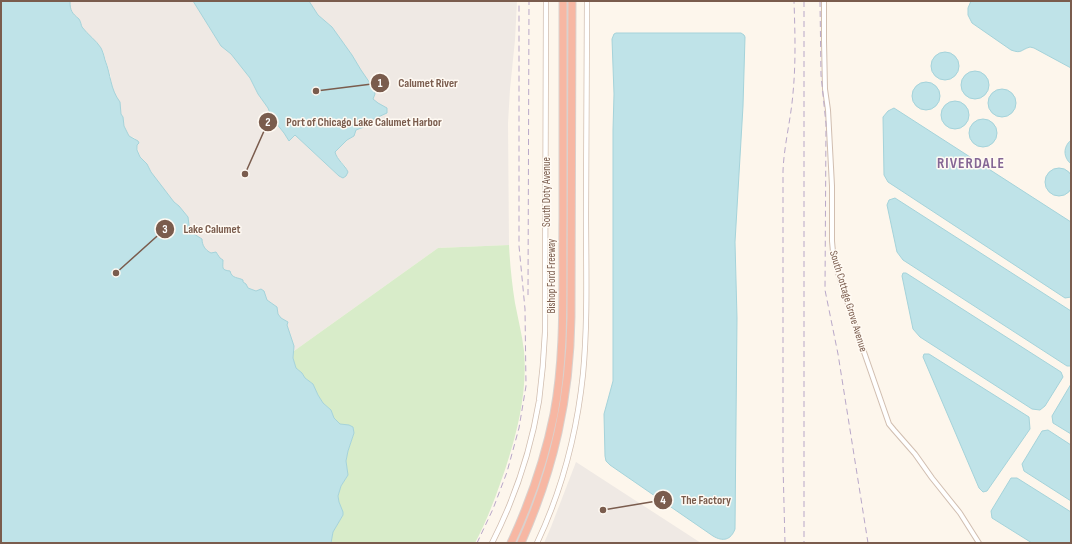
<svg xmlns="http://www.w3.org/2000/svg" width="1072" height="544" viewBox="0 0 1072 544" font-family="'Sofia Sans Condensed',sans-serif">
<rect width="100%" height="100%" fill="#fdf6ec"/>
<path fill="#efe9e4" d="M70,1H193L221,46L231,54L250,78L258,94L268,108L272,118L284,133L289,141L295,135L339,176L346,167L336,156L335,152L347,140L354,136L356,130L364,127L367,122L387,113L372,98L361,70L352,55L332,27L318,15L309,1H517L515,40L510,89L508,123L509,245L438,248L294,351L287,325L288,322L281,318L278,314L277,308L267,300L265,295L248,288L243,282L235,278L224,269L222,267L223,260L220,258L218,254L215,252L213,254L211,253L205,249L200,238L194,234L191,230L189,225L188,217L179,206L174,202L151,172L147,164L140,157L135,138L129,136L124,126L123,117L121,114L120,105L119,100L117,99L113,91L111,83V77L103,51L100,47L81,26L79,19L76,18L70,9Z
M576,462L701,543H544L551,527Z"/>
<path fill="#d8ecc9" d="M509,245C510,265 512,284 515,303C518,319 522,334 524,351C528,396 515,442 500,484C493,504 485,524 475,543H331L333,532L343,515L339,502L338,496L341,486L348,475L346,461L348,451L354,433L353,427L340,424L334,418L331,410L323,403L318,395L313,384L305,378L302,373L296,368L293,358L294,351L438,248Z"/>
<path fill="#bfe3e8" stroke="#a5d3da" d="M1,1H70C70,11 72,13 79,19C81,22 81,25 82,27C88,35 96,40 101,48C103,52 104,56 105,60C111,75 110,89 120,102L121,114L123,117L124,126L129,136L138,141L139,143L137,145V150L140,157L147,164L151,172L174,202L179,206L188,217L189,225L194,234L202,239C202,245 205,250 211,253L216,252L220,258L223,260C223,268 221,270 230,271C232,279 238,277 243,280V282L246,284L248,288L256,291L261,289L264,291L267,300L277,307L278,314L281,318L288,322L287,325L294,346L293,358L296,368L302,373L305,378L313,384L318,395L323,403L331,410L334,418L340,424L349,425L353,427L354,433L348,451L346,461L348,475L341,486L338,496L339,502L343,512V515L333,532L331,543H1Z
M193,1H309L318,15L332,27L352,55L361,70L374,89L375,94L373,99L378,103L387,108V113L367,122L364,127L356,130L354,136L347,140L335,152C337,160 345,165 348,172L346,176L343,178L339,176L295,135L289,141L284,133L272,118L268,108L258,94L250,78L231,54L221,46Z
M971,1H1069L1071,2V68L1034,48L1030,47C1020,50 1022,54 1011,50L972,23L968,15V8Z
M616,33H741L744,35L745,37L743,106L735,242L737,318L735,529C731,540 723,542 713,536L610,465L606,461L605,456L604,414L613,381V130L614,94L612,39L614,34Z
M931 66a14 14 0 1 1 28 0a14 14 0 1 1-28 0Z
M961 85a14 14 0 1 1 28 0a14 14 0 1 1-28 0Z
M912 96a14 14 0 1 1 28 0a14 14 0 1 1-28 0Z
M988 103a14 14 0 1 1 28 0a14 14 0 1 1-28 0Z
M941 115a14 14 0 1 1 28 0a14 14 0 1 1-28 0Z
M894,108L1071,222V297L1065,298L888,182L884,175L883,117L888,111Z
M969 133a14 14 0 1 1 28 0a14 14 0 1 1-28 0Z
M1071,140V164C1063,157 1063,147 1071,140Z
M1045 182a14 14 0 1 1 28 0a14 14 0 1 1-28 0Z
M895,198L1071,311V366H1067L903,260L897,252L887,205L889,200Z
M903,273H906L1061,372L1063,377L1045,406L1040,410L1032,409L920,337L913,329L902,276Z
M924,354H929L1029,417L1030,429L987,491L983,492L979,488L923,357Z
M1071,384V434L1053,423L1052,416Z
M1048,430L1071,445V501L1024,471L1022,464L1042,431Z
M1011,478H1017L1071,512V543H1032L992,518L991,511Z"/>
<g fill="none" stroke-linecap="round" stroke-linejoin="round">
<g stroke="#d1beb0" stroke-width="6">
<path id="minor" d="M824,1V41L825,89L828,110L832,186V241L833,252L835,263L856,329L889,424L894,430L915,454L932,478L960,513L979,543"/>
</g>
<g stroke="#d1beb0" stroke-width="6">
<path id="tertiary" d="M492,543C514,500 531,449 539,401C542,378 544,355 545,332L546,1
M537,543C562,490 577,432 583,374C588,321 586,267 586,213C586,143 587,72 587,1"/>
</g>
<g stroke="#dad1cd" stroke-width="9">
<path id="motorway" d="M511,543C530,502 545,459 554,414C566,350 562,283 563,218C563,146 563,73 563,1
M521,543C554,469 570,398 571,317L572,1"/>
</g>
<use href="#minor" stroke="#fff" stroke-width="4"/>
<use href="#tertiary" stroke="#fff" stroke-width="4.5"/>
<use href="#motorway" stroke="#f7b7a3" stroke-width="7"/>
<path stroke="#b9a8c9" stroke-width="1" stroke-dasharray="6 4" stroke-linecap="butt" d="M804,1V543
M820,1L821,75L826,124L825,290L838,354L868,543
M528,295L529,1
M477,543L493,509L507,472L519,428L526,386L525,309L519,246V1
M785,543L783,465V171C784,145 791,119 793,93C796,62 795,31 794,1"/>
</g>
<g text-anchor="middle" stroke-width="3" stroke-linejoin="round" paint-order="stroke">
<g font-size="11" fill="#7a5c4d" stroke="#fffaf3">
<text transform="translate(546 192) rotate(-90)" y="4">South Doty Avenue</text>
<text transform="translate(551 276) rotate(-90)" y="4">Bishop Ford Freeway</text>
<text transform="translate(849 301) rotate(73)" y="4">South Cottage Grove Avenue</text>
</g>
<g font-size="15" font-weight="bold" letter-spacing="1" fill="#846695" stroke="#fffaf3">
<text x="971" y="168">RIVERDALE</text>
</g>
</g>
<path fill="none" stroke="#7a5c4d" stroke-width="1.5" d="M316 91L380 83M245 174L268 122M116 273L165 229M603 510L663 500"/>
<g fill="#7a5c4d" stroke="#fffaf3" stroke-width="1.5">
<circle cx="316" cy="91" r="4"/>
<circle cx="245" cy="174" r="4"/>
<circle cx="116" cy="273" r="4"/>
<circle cx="603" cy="510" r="4"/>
<circle cx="380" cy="83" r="10"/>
<circle cx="268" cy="122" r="10"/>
<circle cx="165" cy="229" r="10"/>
<circle cx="663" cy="500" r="10"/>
</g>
<g font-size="12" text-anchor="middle" font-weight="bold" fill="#fff">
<text x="380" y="87">1</text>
<text x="268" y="126">2</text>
<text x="165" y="233">3</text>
<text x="663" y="504">4</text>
</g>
<g font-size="12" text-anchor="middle" font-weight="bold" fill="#7a5c4d" stroke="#fffaf3" stroke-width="3" stroke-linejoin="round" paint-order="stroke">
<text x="428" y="87">Calumet River</text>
<text x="364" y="126">Port of Chicago Lake Calumet Harbor</text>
<text x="212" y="233">Lake Calumet</text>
<text x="706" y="504">The Factory</text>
</g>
<rect width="1072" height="544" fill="none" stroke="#7a5c4d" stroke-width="4"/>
</svg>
